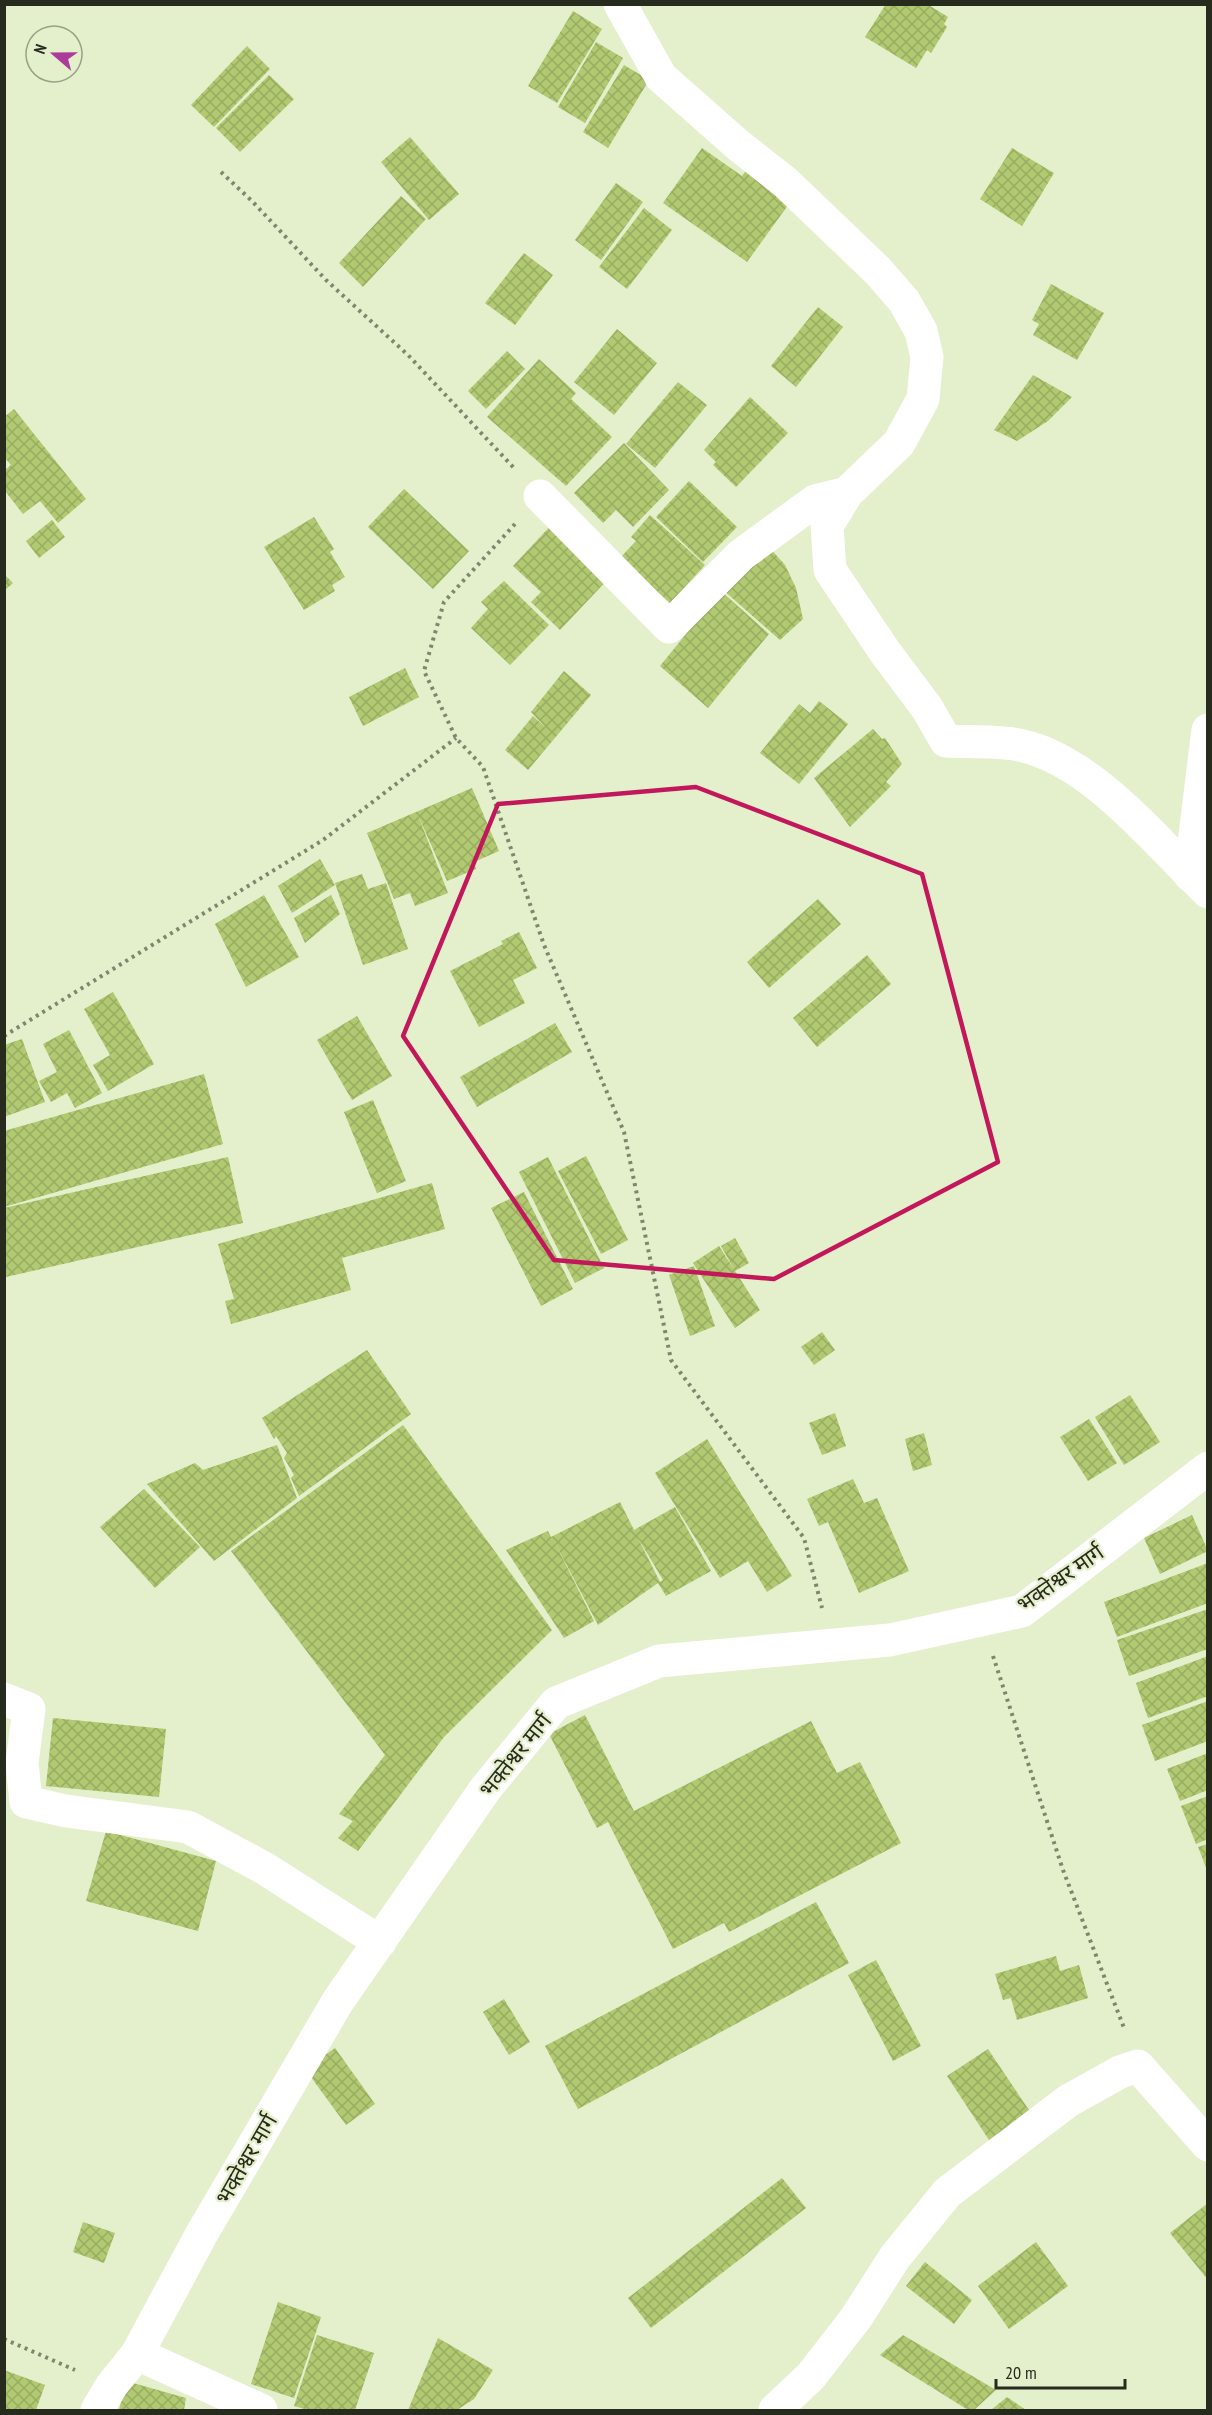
<svg xmlns="http://www.w3.org/2000/svg" width="1212" height="2415" viewBox="0 0 1212 2415" font-family="'PT Sans Narrow','Noto Sans Devanagari',sans-serif">
<defs>
<pattern id="building-cross-hatch" width="8" height="8" patternUnits="userSpaceOnUse" patternTransform="scale(1.5)"><rect width="8" height="8" fill="#b1c971"/><path d="M0 0l8 8M0 8l8-8" fill="none" stroke="#98ad61"/></pattern>
</defs>
<rect width="100%" height="100%" fill="#e4efcb"/>
<path fill="url(#building-cross-hatch)" fill-rule="evenodd" d="M886,4H927L948,17L944,24L947,27L931,53L927,50L916,68L865,37Z
M573,11L602,29L557,103L528,86Z
M596,42L623,58L585,123L558,107Z
M247,46L270,69L214,127L191,105Z
M624,65L649,80L608,148L583,132Z
M269,75L294,99L240,152L216,128Z
M410,137L459,194L429,220L381,162Z
M702,148L742,176L747,169L791,201L747,262L663,203Z
M1012,148L1054,173L1022,226L980,199Z
M616,183L643,202L601,260L575,240Z
M401,196L426,219L363,287L339,263Z
M644,208L672,230L627,289L599,267Z
M524,253L553,275L515,325L485,303Z
M1051,284L1104,313L1077,360L1033,335L1039,324L1032,320Z
M818,307L843,327L796,387L771,366Z
M617,329L657,363L614,415L574,382Z
M507,351L525,369L486,409L468,391Z
M539,359L576,393L571,399L612,437L566,486L487,417Z
M1033,375L1072,397L1048,421L1017,441L994,430Z
M678,382L707,405L655,468L626,444Z
M750,397L788,433L736,487L713,465L716,462L704,450Z
M14,409L86,499L58,523L40,501L23,514L5,491V470L11,465L4,457V417Z
M624,443L669,490L633,527L616,510L603,523L574,493Z
M689,481L737,527L703,562L656,517Z
M404,489L469,551L433,589L368,527Z
M650,515L705,565L670,603L620,558L636,541L631,537Z
M314,517L334,549L330,552L345,577L332,585L335,591L304,610L264,547Z
M52,520L65,537L39,558L26,541Z
M555,521L612,575L560,630L531,602L541,592L513,566Z
M769,547L785,565L796,588L803,619L780,640L722,589Z
M4,574L13,583L4,591Z
M504,581L549,625L510,665L471,628L488,609L481,602Z
M721,591L769,634L708,708L660,666Z
M405,668L419,697L363,726L349,697Z
M564,671L591,695L528,770L505,750L533,716L546,728L531,712Z
M819,701L848,724L799,784L760,753L799,704L810,713Z
M873,729L882,739L885,738L902,764L886,782L891,786L850,827L814,778Z
M472,788L499,851L474,862L476,869L447,881L418,815L448,893L415,906L410,893L394,899L367,833Z
M320,859L335,885L292,913L278,886Z
M362,874L368,889L386,883L408,949L363,965L335,883Z
M264,895L299,957L246,987L215,924Z
M331,895L340,914L305,943L294,918Z
M818,899L841,924L769,988L747,962Z
M519,932L537,968L513,980L525,1003L479,1027L450,971L503,944L501,941Z
M867,955L891,984L817,1047L793,1018Z
M113,992L154,1064L108,1091L93,1065L110,1055L84,1009Z
M357,1016L392,1076L352,1100L317,1040Z
M555,1023L572,1052L477,1107L460,1077Z
M69,1030L102,1093L75,1108L67,1093L51,1102L39,1081L57,1072L43,1044Z
M22,1039L45,1102L4,1117V1045Z
M204,1074L223,1144L4,1207V1131Z
M373,1100L406,1181L377,1193L344,1112Z
M586,1156L628,1240L601,1254L558,1171Z
M228,1157L243,1223L6,1277L4,1208Z
M548,1157L604,1268L575,1283L519,1172Z
M432,1183L445,1229L342,1258L351,1290L231,1324L225,1301L234,1299L218,1244Z
M524,1192L573,1289L541,1306L491,1208Z
M735,1238L749,1263L735,1271L721,1246Z
M719,1246L760,1310L735,1328L693,1263Z
M694,1266L715,1326L690,1336L669,1275Z
M822,1332L835,1350L814,1365L801,1347Z
M367,1350L411,1414L299,1496L291,1478L294,1475L284,1458L287,1453L276,1436L274,1439L262,1418Z
M1130,1395L1160,1442L1124,1465L1095,1417Z
M835,1413L846,1446L822,1455L809,1423Z
M1089,1419L1117,1463L1088,1481L1060,1437Z
M403,1425L552,1630L444,1737L358,1851L338,1838L353,1821L339,1814L385,1755L231,1551Z
M924,1433L932,1465L913,1471L905,1439Z
M707,1439L792,1576L767,1592L748,1561L720,1578L655,1473Z
M277,1445L297,1498L214,1561L147,1484L195,1463L203,1470Z
M853,1479L864,1503L877,1498L909,1571L859,1593L828,1522L819,1526L807,1499Z
M144,1489L200,1547L155,1588L100,1527Z
M620,1502L634,1530L675,1507L711,1571L666,1596L658,1583L598,1625L554,1541L594,1621L564,1638L506,1550L548,1531L551,1537ZM638,1538L663,1580L660,1582Z
M1192,1515L1208,1551L1160,1574L1144,1538Z
M1208,1563V1603L1117,1637L1104,1602Z
M1208,1609V1649L1129,1676L1117,1640Z
M1208,1656V1696L1148,1718L1136,1683Z
M1208,1701V1741L1155,1761L1142,1725Z
M585,1715L634,1811L811,1721L837,1773L860,1762L901,1843L729,1932L724,1923L673,1949L608,1822L597,1828L549,1734Z
M53,1718L166,1729L159,1797L46,1786Z
M1208,1753V1790L1180,1801L1167,1769Z
M1208,1796V1839L1196,1844L1181,1806Z
M106,1831L216,1861L198,1931L86,1901Z
M1208,1844V1870H1207L1198,1847Z
M816,1902L849,1963L578,2109L545,2046Z
M1056,1956L1060,1971L1079,1965L1088,1998L1017,2020L1011,1998L1003,2000L995,1974Z
M876,1960L921,2046L893,2061L848,1975Z
M504,1999L530,2042L509,2055L483,2012Z
M335,2048L375,2104L346,2125L305,2069Z
M988,2049L1031,2113L989,2140L947,2076Z
M782,2178L806,2208L651,2328L628,2298Z
M1208,2203V2280L1170,2233Z
M83,2222L115,2233L104,2263L73,2252Z
M1036,2242L1068,2286L1009,2329L978,2286Z
M925,2262L972,2300L954,2324L906,2286Z
M278,2302L321,2317L294,2398L251,2384Z
M317,2335L374,2353L355,2410H308L294,2406Z
M903,2335L996,2390L974,2410H968L880,2355Z
M438,2338L493,2370L474,2399L457,2410H408Z
M4,2370L45,2385L36,2410H4Z
M126,2381L186,2398L184,2410H119Z
M1007,2397L1026,2410H991Z"/>
<g fill="none" stroke-linecap="round" stroke-linejoin="round">
<path stroke="#7f866e" stroke-width="4" stroke-dasharray="3 4.5" stroke-linecap="butt" d="M221,172L252,201L326,280L408,355L514,468
M515,524L444,602L424,671L456,738L483,767L544,945L624,1132L671,1360L804,1538L822,1608
M4,1036L323,840L456,738
M993,1656L1063,1870L1124,2028
M4,2339L75,2370"/>
<path stroke="#fff" stroke-width="33" d="M620,4L661,77L738,145L785,182L878,271L904,301L921,331L927,357L923,399L899,443L847,493L827,526L830,570L885,652L927,708L946,741C968,742 992,741 1014,744C1089,756 1156,842 1208,892
M540,496L669,627L741,555L815,501L847,493
M1190,875L1208,730
M4,1699L29,1709L22,1763L26,1802L66,1811L188,1827L264,1868L380,1942
M137,2354L261,2410
M97,2410L112,2385L137,2354L201,2235L338,2001L486,1788L556,1703L659,1661L890,1640L1022,1611L1208,1468
M775,2410L811,2376L856,2318L895,2257L947,2193L1068,2101L1120,2072L1138,2066L1208,2145"/>
</g>
<path fill="none" stroke="#c2185b" stroke-width="4.5" stroke-linejoin="round" d="M696,787L922,874L998,1162L774,1279L554,1260L403,1036L498,804Z"/>
<g text-anchor="middle" stroke-width="4.5" stroke-linejoin="round" paint-order="stroke">
<g font-size="22" fill="#272b1e" stroke="#e4efcb">
<text transform="translate(1060 1578) rotate(-35)" y="8">भक्तेश्वर मार्ग</text>
<text transform="translate(515 1755) rotate(-51)" y="8">भक्तेश्वर मार्ग</text>
<text transform="translate(246 2159) rotate(-60)" y="8">भक्तेश्वर मार्ग</text>
</g>
</g>
<rect width="1212" height="2415" fill="none" stroke="#272b1e" stroke-width="12"/>
<g transform="translate(54 54) rotate(290)"><circle r="28" fill="#e4efcb" stroke="#98a186" stroke-width="1.5"/>
<path d="M0-4.5L10 22L0 15L-10 22Z" fill="#ac3c99"/>
<text y="-9" font-size="16" font-weight="bold" text-anchor="middle" fill="#272b1e">N</text>
</g>
<path d="M996 2379v9h129v-9" fill="none" stroke="#272b1e" stroke-width="3"/>
<text x="1005" y="2379" font-size="18" fill="#272b1e" stroke="#e4efcb" stroke-width="4.5" paint-order="stroke">20 m</text>
</svg>
